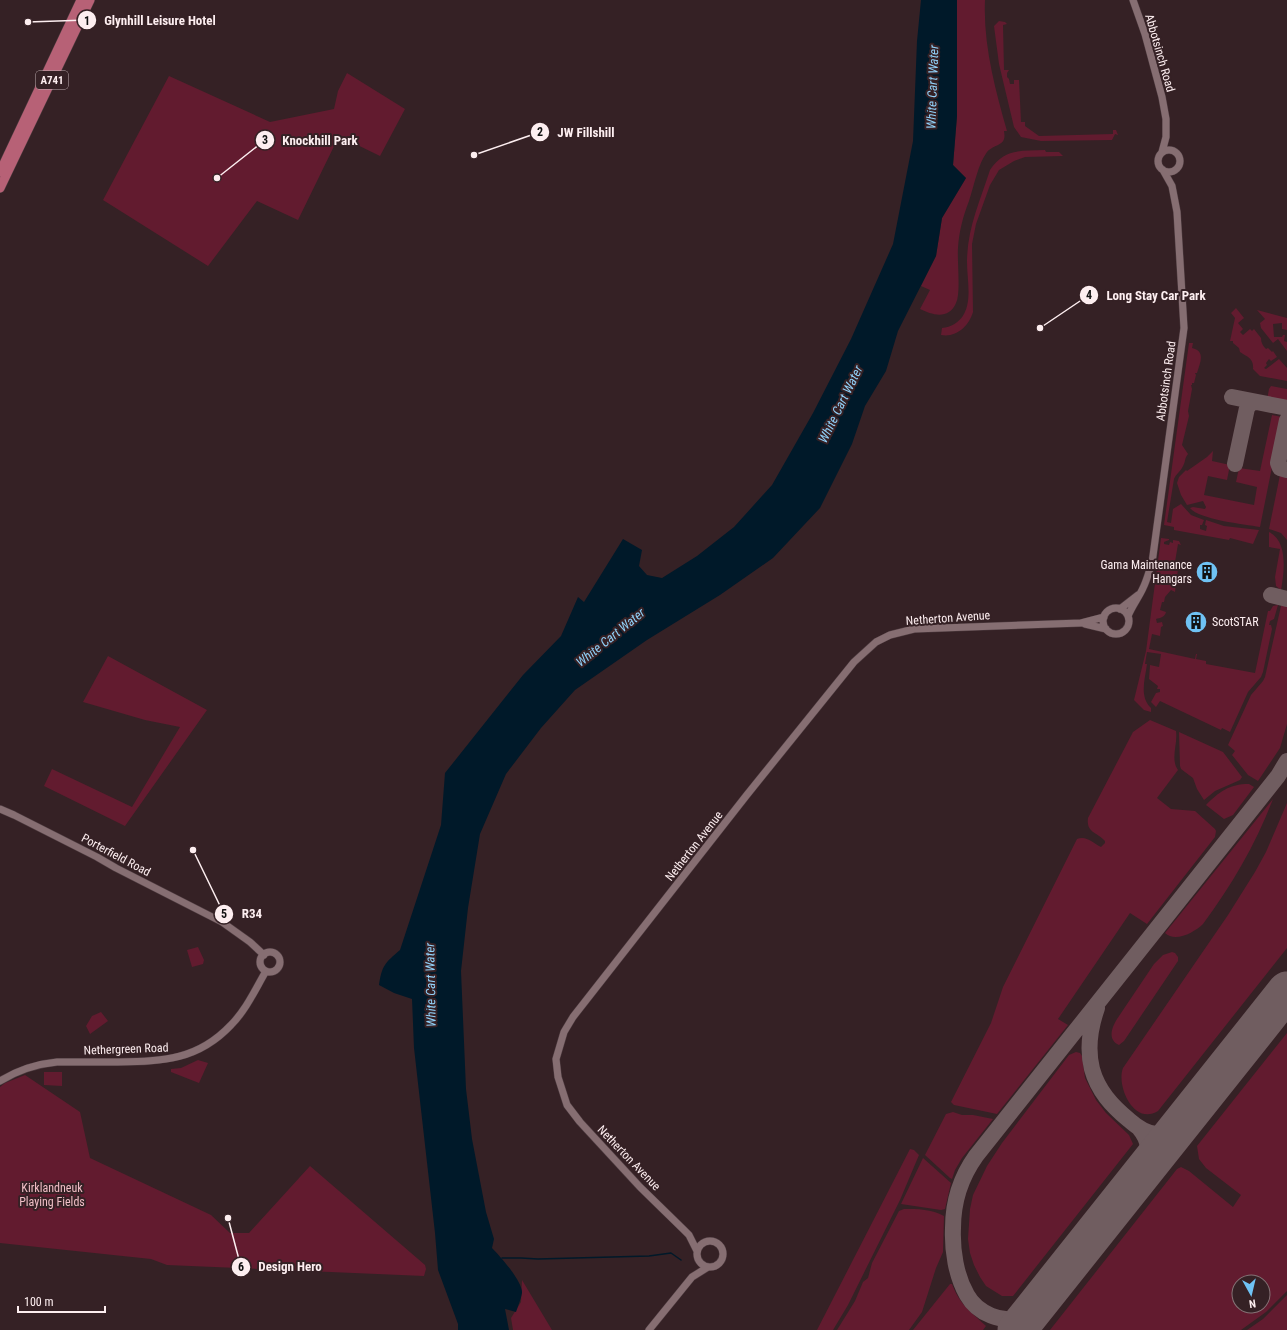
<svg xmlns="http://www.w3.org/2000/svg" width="1287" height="1330" viewBox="0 0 1287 1330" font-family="'Roboto Condensed',sans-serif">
<rect width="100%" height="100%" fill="#352125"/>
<path fill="#621b2f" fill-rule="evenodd" d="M957,0H985C983,44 995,89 1007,131H1004C1007,147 995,143 987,152C978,164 974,186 969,201C963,216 959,232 958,248C957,261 961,293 956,303C949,320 932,315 920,309L930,290L921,286L936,256L942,218L966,178L953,165L957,116Z
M999,21L1005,22L1007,24L1003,25L1004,70H1009L1007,73V77L1009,79L1010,84H1014V80H1019L1021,122H1025V126L1039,136L1113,134V130H1116L1118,135L1115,134L1112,140L1041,141L1021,137L1014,127L999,64L994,26Z
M347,73L405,109L380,156L339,136L298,220L257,201L208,266L103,200L169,76L270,122L334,109L338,91Z
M1045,150L1046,152H1059L1063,156L1025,157L1014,161L999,170L990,185L976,224L972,244L973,312C969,326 956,338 941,335L942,328C951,327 959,323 964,314C972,300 967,278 967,262C967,229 980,201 990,170C1004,148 1022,151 1045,150Z
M1236,308L1244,318L1238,323L1243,329L1240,332L1243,335L1250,329L1252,331L1254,329L1261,338C1261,343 1263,346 1266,349L1268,348L1272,352L1273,351L1277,357L1271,361L1269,359L1266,363L1267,365L1264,368L1266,369L1279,359L1287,368V381L1260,376L1253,369C1254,359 1248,357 1240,352L1239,348L1233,343V341H1230L1235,318L1231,313Z
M1257,310L1287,318V330L1282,329V323L1273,324L1274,337H1282L1283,335H1285L1284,341L1287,342V351L1278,339L1273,343L1261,328L1260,323L1265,319Z
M1189,343H1193L1192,348C1206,351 1200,363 1197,373H1195L1196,375L1194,383H1192V385H1191L1192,389L1188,411L1189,416L1182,445L1188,454C1184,459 1186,461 1183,466C1181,471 1176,474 1174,479L1167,522L1171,523L1173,509L1181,504L1191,515L1204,520L1202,525H1200V529L1206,531L1207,526L1205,525L1206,520L1224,526L1259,530L1253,544L1230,538L1229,540L1174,530V527L1164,525Z
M1271,386L1287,389V403L1267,400L1269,389Z
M1272,415L1282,417L1260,527C1244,524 1200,520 1190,508L1193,507L1205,509L1206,507L1203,501L1187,505L1181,495L1177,483L1179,477L1186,470L1187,471L1207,457L1213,451L1212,461L1230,465L1227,480L1208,476L1204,495L1254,505L1257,487L1236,482L1239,468L1260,471Z
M1280,475L1287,477V540L1281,533L1269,529Z
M1269,532C1287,541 1285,568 1281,590L1276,586L1275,577L1280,549L1269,547Z
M1161,538L1169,539V540L1164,542V544L1169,545L1170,542L1173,543V540L1179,541L1181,545L1178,544L1174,568L1178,569L1175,592L1171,590L1165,597L1164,602H1162L1160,610L1166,612C1165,617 1160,618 1156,619L1157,623L1162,622L1163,626L1161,627L1160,636L1152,634L1149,649L1195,659L1196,654H1197L1196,659L1206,661V664L1255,673L1268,611H1270L1273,606L1278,605L1274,619L1270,621L1269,625H1271L1272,629L1263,672L1261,677L1248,692L1230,732L1222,728L1221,730L1160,701L1156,707L1151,702L1156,693L1160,692V689H1157L1158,686L1149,679L1150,665L1159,667L1161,654L1147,652L1145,664H1147C1145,679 1139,697 1151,708V712L1144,710L1134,700L1146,651Z
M1281,606H1287V724L1280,748L1258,781L1248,775L1232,755L1235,751L1228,745L1251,695L1263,681L1265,677Z
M108,656L207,710L125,826L44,786L52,769L132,807L180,727L145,720L83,702Z
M1150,720L1176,731C1178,744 1170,759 1178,770L1157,798L1171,809L1195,811L1215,829L1216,831L1215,837L1147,924L1130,913L1058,1019L1068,1025L997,1114L954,1105L951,1102L991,1023L1003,987L1077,839C1086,835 1093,843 1101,847L1105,843V841C1097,832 1086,833 1088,818L1133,732Z
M1179,732L1223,752L1242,777L1240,780L1215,791L1204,800L1197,789L1193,778L1181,769L1180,766Z
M1249,784L1254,787L1233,815L1224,819L1206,805C1219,792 1229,784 1249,784Z
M1273,799C1256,844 1232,885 1203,924C1195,932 1175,943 1165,933Z
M1287,803V948L1158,1111C1134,1126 1116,1086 1123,1068L1228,915L1255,872L1266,852Z
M198,947L204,960L203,964L192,967L187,950Z
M1172,952L1175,953L1178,957V961L1124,1041L1119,1045C1107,1040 1112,1027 1117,1019L1154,964L1163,955Z
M101,1012L108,1021L90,1034L86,1026L92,1016Z
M1287,1033V1291L1266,1312L1241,1330H1050L1177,1169L1181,1167L1189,1171L1233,1207L1241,1195L1206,1168L1199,1159L1197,1146ZM1239,1282H1263V1306H1239Z
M1076,1052L1080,1053L1082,1056L1085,1078L1096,1100L1106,1113L1129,1135L1133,1144L1013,1296H1002L986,1286L980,1277L974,1265L970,1253L968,1239L970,1209L973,1195L987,1166L1002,1143L1069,1055Z
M198,1060L208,1063L199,1083L171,1072V1069L181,1068Z
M44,1072H62V1086L44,1085Z
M25,1075L80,1112L90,1158L211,1215L230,1233H249L310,1166L425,1265L426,1269L424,1276L167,1265L151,1259L0,1243V1087L5,1083Z
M953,1112L962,1115H973L993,1119L962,1158L955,1170L952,1179L950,1178L925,1155L946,1114Z
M910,1149L914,1150L919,1155L900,1200L848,1305L833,1330H817Z
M923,1158L951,1183L945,1209L941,1210L901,1204Z
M904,1209C917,1209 932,1209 944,1216L943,1252L936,1268L922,1312L909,1330H837L855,1301L863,1282L868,1278L872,1263L899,1211Z
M522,1280L552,1330H513L511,1318L521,1302Z
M950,1284H952C960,1305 970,1311 986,1326L983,1330H913Z
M1287,1295V1330H1247L1263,1319Z"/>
<path fill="#001929" d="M921,0H957V116L953,165L966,178L942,218L936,256L898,331L886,371L865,406L852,444L820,508L773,558L720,595L647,640L575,690L541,728L506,774L480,834L468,908L461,971L466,1089L472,1139L486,1212L494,1239L492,1248C500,1256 523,1282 522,1293C521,1299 518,1306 516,1312L505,1309L509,1330H458V1324L438,1270L435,1233L414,1048L412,999L394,993L379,985C382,965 385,963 400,950L441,825L445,773L523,675L561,636L578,597L584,602L623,539L642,550L639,566L647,575L662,578L697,556L734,527L772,485L813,413L851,339L893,244L913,141L917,41Z"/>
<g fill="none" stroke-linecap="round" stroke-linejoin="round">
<path stroke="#001929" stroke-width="1.5" d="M502,1258H521L538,1259L649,1256L671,1253L681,1260"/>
<path stroke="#705d60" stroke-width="16" d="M1232,397L1287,408
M1287,420L1278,463L1280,468L1287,470
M1235,464L1247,408L1251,403L1256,402
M1271,595L1287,599
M1097,1008C1090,1028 1087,1049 1092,1069C1098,1091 1112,1106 1129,1120C1137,1127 1145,1133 1156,1134C1166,1134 1174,1130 1181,1124
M1139,1128C1150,1141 1150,1153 1145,1168
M1037,1305C1033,1309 1028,1313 1022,1316C1003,1325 977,1313 967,1295C956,1276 952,1250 953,1228C953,1202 961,1177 976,1156L1278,776L1287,761"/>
<path stroke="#705d60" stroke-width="39" d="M1017,1330L1287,991"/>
<g stroke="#4e3c40" stroke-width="8">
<path id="minor" d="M1133,0L1145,34L1162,97L1166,119V137L1162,152
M1158 161a11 11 0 1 1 22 0a11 11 0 1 1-22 0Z
M1103 621a13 13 0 1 1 26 0a13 13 0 1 1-26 0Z
M1120,609L1138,595
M1128,616C1132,606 1139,597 1143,588C1147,580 1149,571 1152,563L1184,328L1177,212L1172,186L1163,170
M1085,624L1106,629
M0,809L14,815L97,857L116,868L222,922L250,942L264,955
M260 962a10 10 0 1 1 20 0a10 10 0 1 1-20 0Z
M0,1081C18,1070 36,1064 57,1062C77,1062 98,1062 118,1062C164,1061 198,1060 231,1025C246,1010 255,990 266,971
M697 1254a13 13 0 1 1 26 0a13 13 0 1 1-26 0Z
M697,1251L689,1235L683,1229L640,1187L580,1122L567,1105L558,1077L556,1059L564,1032L573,1017L746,796L854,662L876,642L890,635L914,629L1081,623L1104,617
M649,1330L692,1277L708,1267"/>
</g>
<g stroke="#4e3c40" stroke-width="10">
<path id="major" d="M0,172L81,0
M0,188L90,0"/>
</g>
<use href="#minor" stroke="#866e72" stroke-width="7"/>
<use href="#major" stroke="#b76176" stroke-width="9"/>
</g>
<defs>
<g id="building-disc" transform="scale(1.15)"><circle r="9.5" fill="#6fc2f4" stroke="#352125"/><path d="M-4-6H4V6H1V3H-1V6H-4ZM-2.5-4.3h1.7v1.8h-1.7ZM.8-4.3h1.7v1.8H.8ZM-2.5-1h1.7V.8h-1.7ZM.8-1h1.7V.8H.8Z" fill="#111"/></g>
</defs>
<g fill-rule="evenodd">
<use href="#building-disc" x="1207" y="572"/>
<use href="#building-disc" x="1196" y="622"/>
</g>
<g text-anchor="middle" stroke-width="4" stroke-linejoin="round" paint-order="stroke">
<rect fill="#352125" stroke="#c1b0b3" stroke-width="1" x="36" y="71" width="32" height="18" rx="3"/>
<g font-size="11" font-weight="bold" fill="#fdeef0">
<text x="52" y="84">A741</text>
</g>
<g font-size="12" fill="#fdeef0" stroke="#352125">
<text transform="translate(1160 53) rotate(74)" y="4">Abbotsinch Road</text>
<text transform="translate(1166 381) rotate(-82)" y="4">Abbotsinch Road</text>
<text transform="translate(948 618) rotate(-4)" y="4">Netherton Avenue</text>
<text transform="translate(694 846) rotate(-52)" y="4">Netherton Avenue</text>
<text transform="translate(116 855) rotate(28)" y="4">Porterfield Road</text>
<text transform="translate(126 1049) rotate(-2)" y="4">Nethergreen Road</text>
<text transform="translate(629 1158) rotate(46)" y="4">Netherton Avenue</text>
</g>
<g font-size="12" fill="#fdeef0" stroke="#352125" text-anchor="end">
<text x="1192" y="569">Gama Maintenance<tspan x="1192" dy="14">Hangars</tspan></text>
<text x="1212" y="626" text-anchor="start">ScotSTAR</text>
</g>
<g font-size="12" fill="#f0bec6" stroke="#352125">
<text x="52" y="1192">Kirklandneuk<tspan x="52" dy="14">Playing Fields</tspan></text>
</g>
<g font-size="13" font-style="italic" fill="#91d1f9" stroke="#352125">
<text transform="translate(932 87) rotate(-88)" y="5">White Cart Water</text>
<text transform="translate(840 404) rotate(-64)" y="5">White Cart Water</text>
<text transform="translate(610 637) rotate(-39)" y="5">White Cart Water</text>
<text transform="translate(430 985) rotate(-91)" y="5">White Cart Water</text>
</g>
</g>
<path fill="none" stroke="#fdeef0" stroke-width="1.5" d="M28 22L87 20M474 155L540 132M217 178L265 140M1040 328L1089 295M193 850L224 914M228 1218L241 1267"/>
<g fill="#fdeef0" stroke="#352125" stroke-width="1.5">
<circle cx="28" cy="22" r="4"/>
<circle cx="474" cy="155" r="4"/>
<circle cx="217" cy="178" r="4"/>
<circle cx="1040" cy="328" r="4"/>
<circle cx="193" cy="850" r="4"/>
<circle cx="228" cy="1218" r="4"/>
<circle cx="87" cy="20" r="10"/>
<circle cx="540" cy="132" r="10"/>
<circle cx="265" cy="140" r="10"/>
<circle cx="1089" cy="295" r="10"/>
<circle cx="224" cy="914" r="10"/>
<circle cx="241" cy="1267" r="10"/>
</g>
<g font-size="12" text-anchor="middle" font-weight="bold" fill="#111">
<text x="87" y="25">1</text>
<text x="540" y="136">2</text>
<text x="265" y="144">3</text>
<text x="1089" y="299">4</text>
<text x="224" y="918">5</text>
<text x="241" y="1271">6</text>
</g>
<g font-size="13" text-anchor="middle" font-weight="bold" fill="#fdeef0" stroke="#352125" stroke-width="4" stroke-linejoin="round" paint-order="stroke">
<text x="160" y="25">Glynhill Leisure Hotel</text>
<text x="586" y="137">JW Fillshill</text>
<text x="320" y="145">Knockhill Park</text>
<text x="1156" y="300">Long Stay Car Park</text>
<text x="252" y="918">R34</text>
<text x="290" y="1271">Design Hero</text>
</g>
<g transform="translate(1251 1294) rotate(172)"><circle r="19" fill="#352125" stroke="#857376"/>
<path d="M0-3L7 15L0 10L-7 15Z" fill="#6fc2f4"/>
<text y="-6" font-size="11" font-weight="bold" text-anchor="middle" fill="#fdeef0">N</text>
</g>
<path d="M18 1306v6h87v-6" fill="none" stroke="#fdeef0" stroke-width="2"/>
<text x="24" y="1306" font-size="12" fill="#fdeef0" stroke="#352125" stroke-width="3" paint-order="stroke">100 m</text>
</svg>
